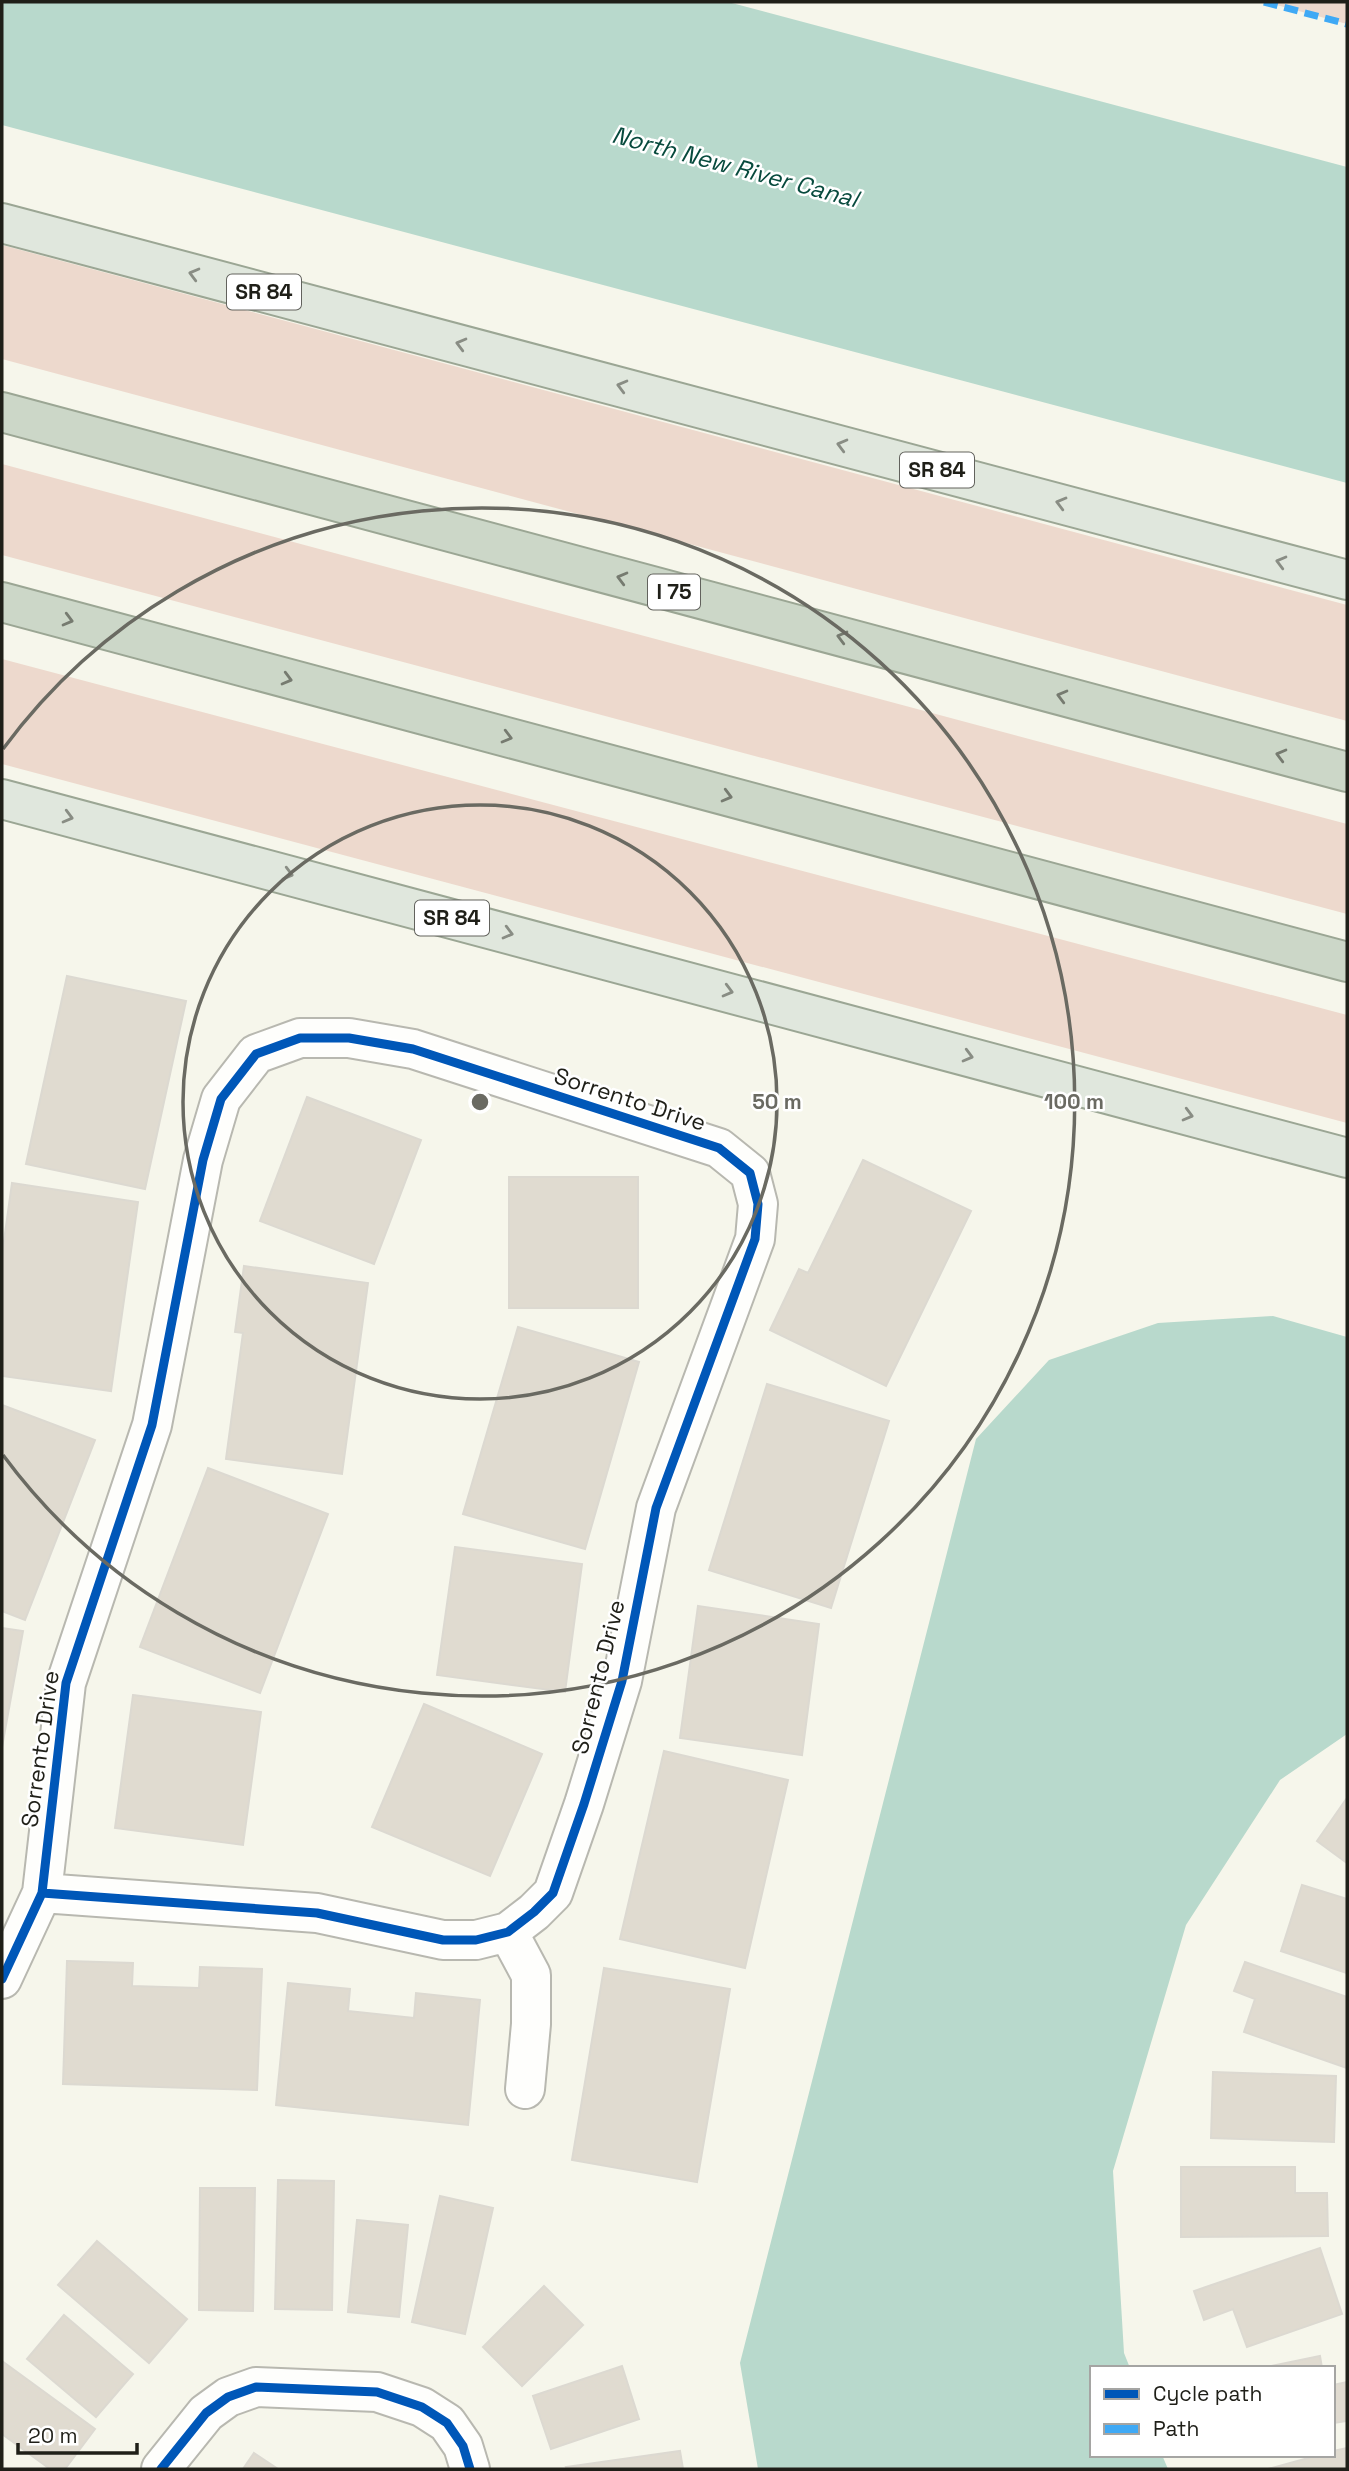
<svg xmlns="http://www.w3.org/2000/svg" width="1349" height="2471" viewBox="0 0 1349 2471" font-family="'Space Grotesk',sans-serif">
<rect width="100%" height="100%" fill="#f6f6eb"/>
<path fill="#edd9cd" d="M1265,2H1347V24Z
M2,245L1347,605V721L2,359Z
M2,464L1347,824V914L2,555Z
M2,659L1347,1015V1123L2,764Z"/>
<path fill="#b8d9cc" d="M2,2H728L1347,167V483L2,125Z
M1273,1316L1347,1337V1734L1280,1780L1186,1925L1113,2171L1124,2353L1130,2368H1092V2455H1162L1168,2469H758L740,2363L976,1439L1049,1360L1158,1323Z"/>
<path fill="#e0dbd0" stroke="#dcd9d1" stroke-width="2" d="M67,976L186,1001L145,1189L26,1164Z
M307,1097L421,1140L374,1264L260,1221Z
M863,1160L971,1211L886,1386L770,1330L799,1269L808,1273Z
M509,1177H638V1308H509Z
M12,1183L138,1202L111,1391L2,1376V1255Z
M244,1266L368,1283L342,1474L226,1459L243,1333L235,1332Z
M518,1327L639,1362L585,1549L463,1514Z
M767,1384L889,1421L831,1608L709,1570Z
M2,1405L95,1440L25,1620L2,1611Z
M208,1468L328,1514L260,1693L140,1647Z
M455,1547L582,1564L565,1692L437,1675Z
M698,1606L819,1624L802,1755L680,1738Z
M2,1628L23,1631L2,1747Z
M133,1695L261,1712L243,1845L115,1828Z
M424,1704L542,1754L490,1876L372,1827Z
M664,1751L788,1780L745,1968L620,1939Z
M1347,1798V1863L1317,1841Z
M1302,1885L1347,1899V1973L1281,1951Z
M67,1961L133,1963L132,1986L199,1988L200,1967L262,1969L257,2090L63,2084Z
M1245,1962L1347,1997V2068L1244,2032L1255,1999L1234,1991Z
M604,1968L730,1989L697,2182L572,2160Z
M288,1983L350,1989L348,2011L414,2018L416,1993L480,2000L468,2125L276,2105Z
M1213,2072L1336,2076L1334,2142L1211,2138Z
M1181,2167H1295V2193H1327L1328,2236L1181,2237Z
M278,2180L334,2181L332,2310L275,2309Z
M200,2188H255L253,2311L199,2310Z
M440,2196L493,2208L465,2334L412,2322Z
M357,2220L408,2225L399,2317L348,2312Z
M97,2241L187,2319L149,2363L58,2285Z
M1320,2248L1342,2314L1247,2347L1233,2309L1204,2320L1194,2291Z
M544,2286L583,2325L522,2386L483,2347Z
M64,2315L133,2374L96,2417L27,2359Z
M1320,2356L1322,2368H1262Z
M2,2361L95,2429L65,2469H50L2,2434Z
M622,2366L639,2419L551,2449L533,2396Z
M1347,2382V2421L1333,2423V2385Z
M1347,2448V2469H1268L1319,2455H1333V2451Z
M680,2451L683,2469H567L566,2467Z
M254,2453L278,2469H243Z"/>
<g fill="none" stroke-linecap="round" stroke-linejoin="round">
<g stroke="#b8b8b0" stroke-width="42">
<path id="minor" d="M508,1932L531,1975V2024L525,2089
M2,1979L42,1893L66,1683L152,1425L203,1160L221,1099L256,1054L300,1038H349L413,1049L719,1148L750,1173L758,1204L755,1239L656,1508L622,1681L584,1804L553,1893L534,1912L508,1932L476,1940H443L317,1913L42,1893
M161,2469L206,2413L228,2397L256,2387L377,2392L422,2407L447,2423L463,2446L470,2469"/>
</g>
<g stroke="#9ba694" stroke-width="42">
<path id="primary" d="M2,223L1347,580
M2,799L1347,1158"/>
</g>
<g stroke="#9ba694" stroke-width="42">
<path id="motorway" d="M2,412L1347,772
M2,602L1347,962"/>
</g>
<use href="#minor" stroke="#fefefc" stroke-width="38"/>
<use href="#primary" stroke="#e0e7dd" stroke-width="38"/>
<use href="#motorway" stroke="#ccd7c8" stroke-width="38"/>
<path stroke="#3fa9f5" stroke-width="7" stroke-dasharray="14 7" stroke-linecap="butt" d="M1264,2L1347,24"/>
<g stroke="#fff" stroke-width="13">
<path id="cycleway" d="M2,1979L42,1893L66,1683L152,1425L203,1160L221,1099L256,1054L300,1038H349L413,1049L719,1148L750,1173L758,1204L755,1239L656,1508L622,1681L584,1804L553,1893L534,1912L508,1932L476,1940H443L317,1913L42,1893
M161,2469L206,2413L228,2397L256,2387L377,2392L422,2407L447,2423L463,2446L470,2469"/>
</g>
<use href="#cycleway" stroke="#0057b8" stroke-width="9"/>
</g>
<defs><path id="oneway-chevron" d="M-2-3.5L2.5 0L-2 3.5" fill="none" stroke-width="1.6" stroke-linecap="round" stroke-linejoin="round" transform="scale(1.75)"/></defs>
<g stroke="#898d84">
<use href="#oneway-chevron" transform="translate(194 274) rotate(-165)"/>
<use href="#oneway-chevron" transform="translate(461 344) rotate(-165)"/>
<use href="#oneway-chevron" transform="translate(622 386) rotate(-165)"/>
<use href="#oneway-chevron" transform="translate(842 445) rotate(-165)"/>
<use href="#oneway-chevron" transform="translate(1061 503) rotate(-165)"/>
<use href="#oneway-chevron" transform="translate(1281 562) rotate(-165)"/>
<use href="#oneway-chevron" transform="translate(68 817) rotate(15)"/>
<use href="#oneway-chevron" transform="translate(288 874) rotate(15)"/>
<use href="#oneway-chevron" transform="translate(508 933) rotate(15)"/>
<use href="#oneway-chevron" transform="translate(728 991) rotate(15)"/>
<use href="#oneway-chevron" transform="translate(968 1056) rotate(15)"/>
<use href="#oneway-chevron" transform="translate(1188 1115) rotate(15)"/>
</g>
<g stroke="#767b70">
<use href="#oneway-chevron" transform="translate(622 578) rotate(-165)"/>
<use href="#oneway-chevron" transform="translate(68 620) rotate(15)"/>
<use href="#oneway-chevron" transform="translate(842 637) rotate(-165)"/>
<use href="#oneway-chevron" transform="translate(287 679) rotate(15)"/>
<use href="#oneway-chevron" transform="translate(1062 696) rotate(-165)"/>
<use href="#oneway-chevron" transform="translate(507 737) rotate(15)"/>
<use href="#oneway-chevron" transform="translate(1281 755) rotate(-165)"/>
<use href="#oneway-chevron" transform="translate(727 796) rotate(15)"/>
</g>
<g fill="none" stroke="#6a6a62" stroke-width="3.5">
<circle cx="480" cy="1102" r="297"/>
<path d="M3 749A594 594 0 1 1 3 1455"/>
</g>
<g text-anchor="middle" stroke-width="5" stroke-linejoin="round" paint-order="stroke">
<g fill="#fff" stroke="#62625d" stroke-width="2">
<rect x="227" y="274.5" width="74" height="35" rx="5"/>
<rect x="900" y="452.5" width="74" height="35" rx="5"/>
<rect x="648" y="574.5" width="52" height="35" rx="5"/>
<rect x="415" y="900.5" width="74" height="35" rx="5"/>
</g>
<g font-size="21" font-weight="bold" fill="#1f1f18">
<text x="264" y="299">SR 84</text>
<text x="937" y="477">SR 84</text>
<text x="674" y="599">I 75</text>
<text x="452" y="925">SR 84</text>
</g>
<g font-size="23" fill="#1f1f18" stroke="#fff">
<text transform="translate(630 1099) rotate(18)" y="8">Sorrento Drive</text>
<text transform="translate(598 1677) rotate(-76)" y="8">Sorrento Drive</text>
<text transform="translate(40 1749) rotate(-82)" y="8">Sorrento Drive</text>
</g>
<g font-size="24" font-style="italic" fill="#074a3d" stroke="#fff">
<text transform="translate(735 167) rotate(15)" y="8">North New River Canal</text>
</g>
</g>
<circle cx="480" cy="1102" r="10" fill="#6a6a62" stroke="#fff" stroke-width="3.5"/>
<g font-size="21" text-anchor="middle" font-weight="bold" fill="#6a6a62" stroke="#fff" stroke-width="5" stroke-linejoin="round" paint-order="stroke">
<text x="777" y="1109">50 m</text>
<text x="1074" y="1109">100 m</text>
</g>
<rect width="1349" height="2471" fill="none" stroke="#1f1f18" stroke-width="7"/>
<rect x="1090" y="2366" width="245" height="91" fill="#ffffff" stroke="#a5a5a3" stroke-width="2"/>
<rect x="1104" y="2389" width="35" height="10" fill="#0057b8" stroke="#a5a5a3" stroke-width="2"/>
<text x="1153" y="2401" font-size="21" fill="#1f1f18">Cycle path</text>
<rect x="1104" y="2424" width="35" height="10" fill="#3fa9f5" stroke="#a5a5a3" stroke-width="2"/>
<text x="1153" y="2436" font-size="21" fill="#1f1f18">Path</text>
<path d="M18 2443v10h119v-10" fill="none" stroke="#1f1f18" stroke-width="3.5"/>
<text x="28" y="2443" font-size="21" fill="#1f1f18" stroke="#ffffff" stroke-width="5" paint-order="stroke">20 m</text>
</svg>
